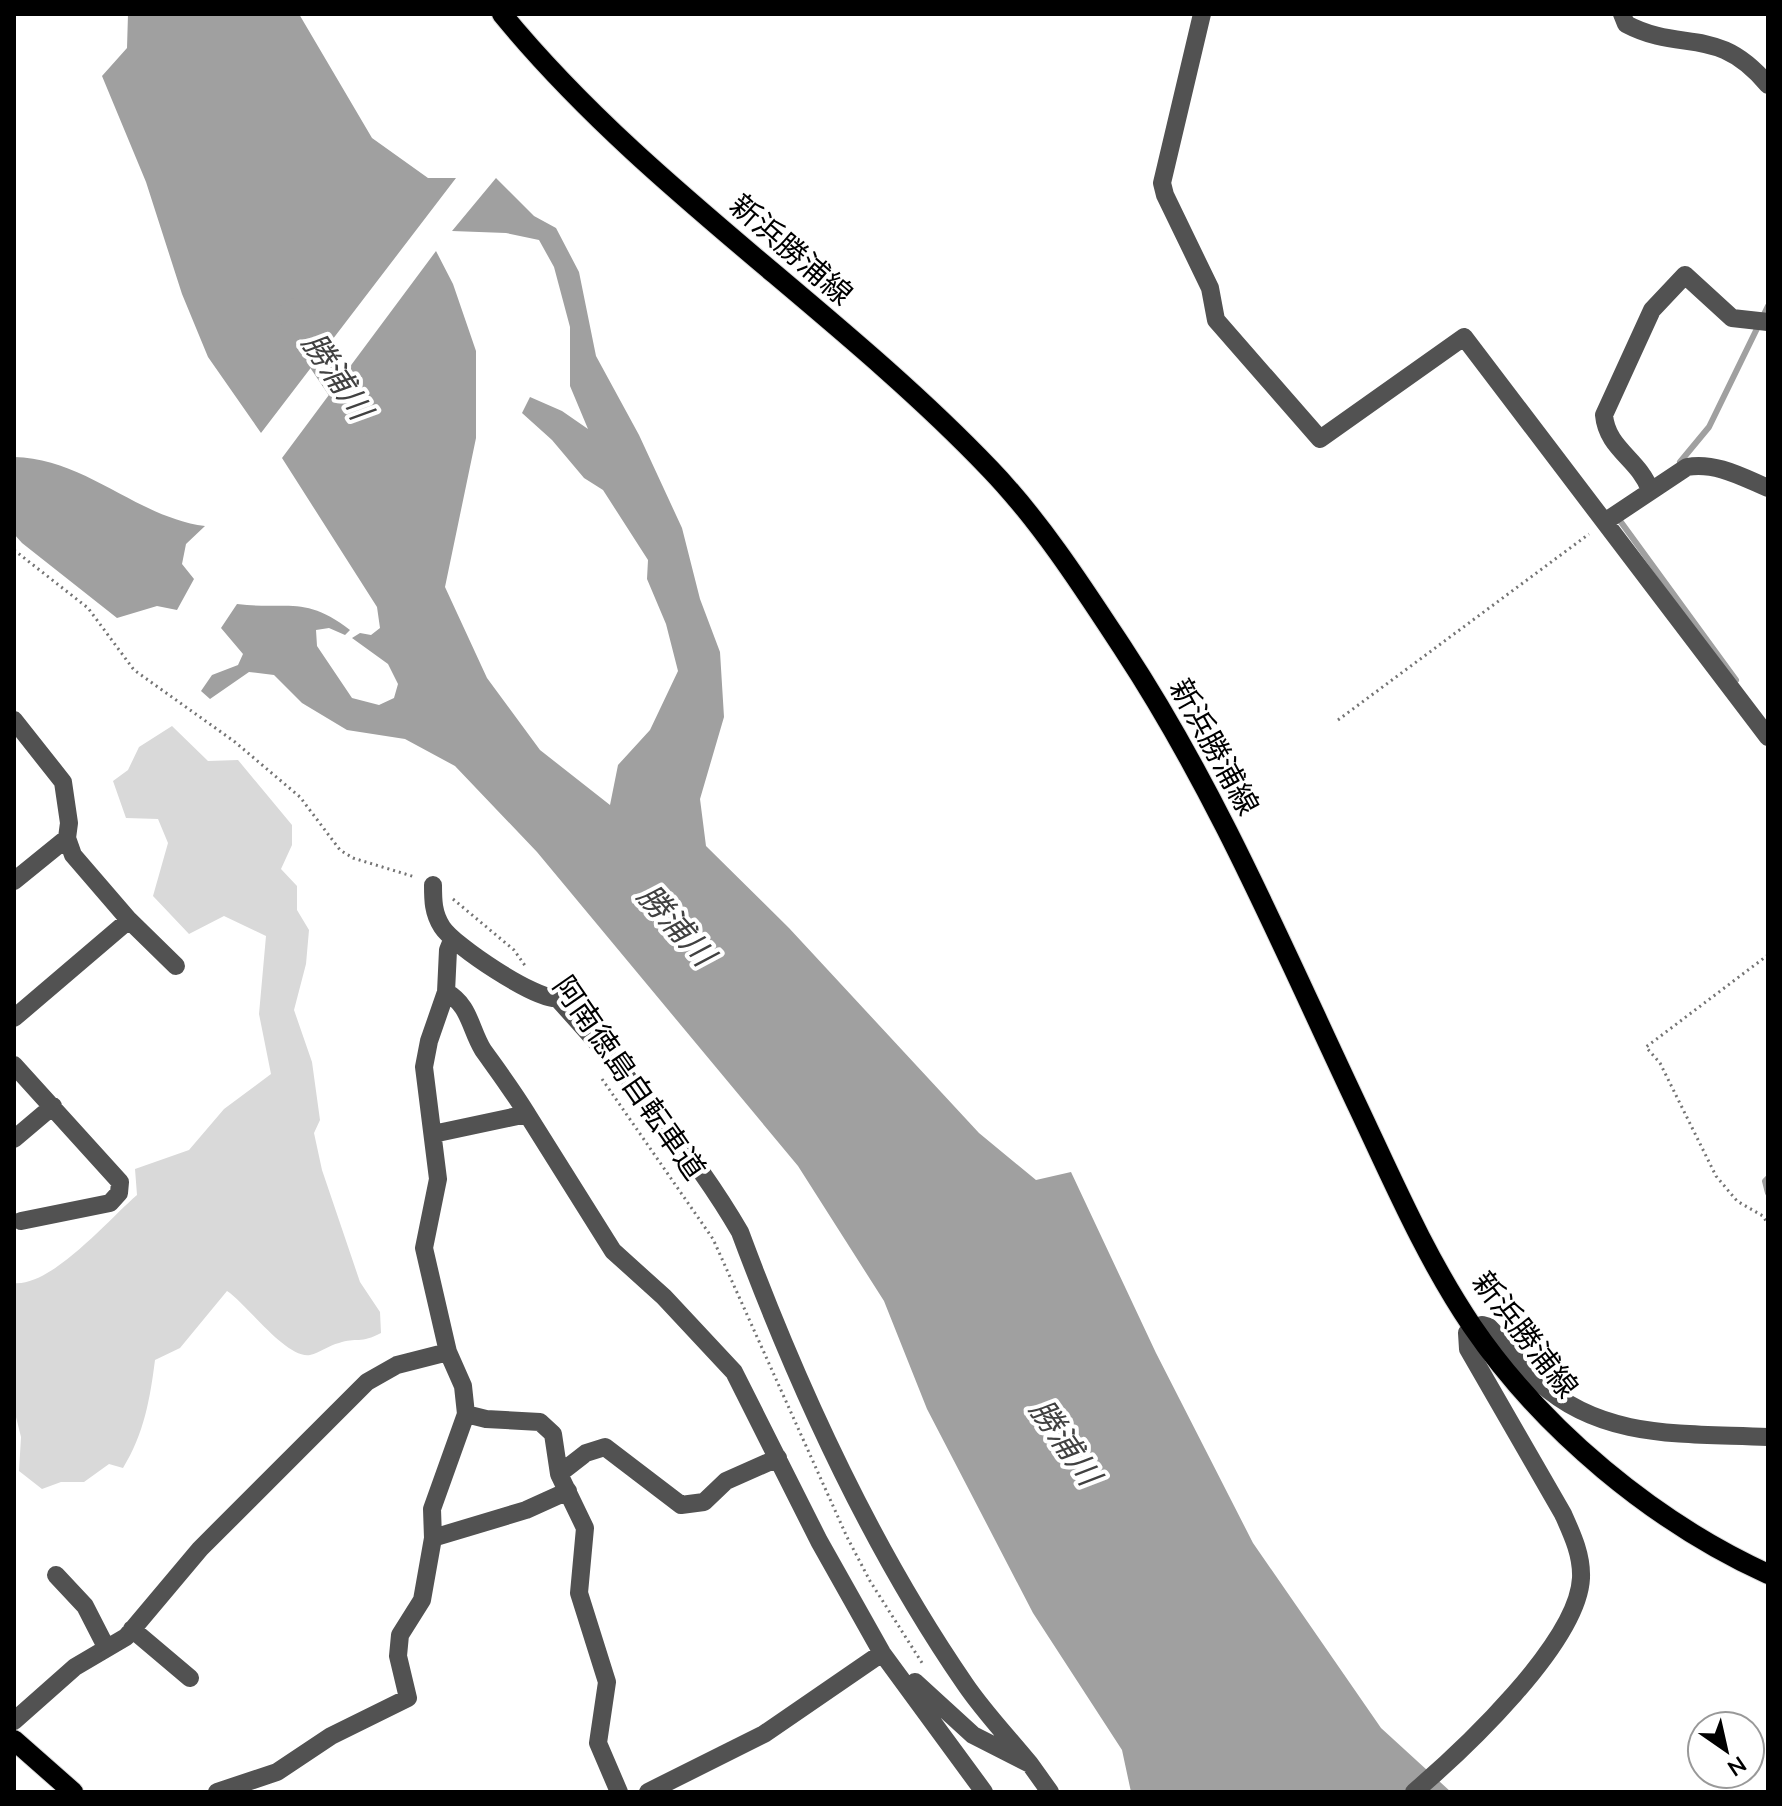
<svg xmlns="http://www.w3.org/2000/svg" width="1782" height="1806" viewBox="0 0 1782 1806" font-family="Mulish,'Noto Sans JP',sans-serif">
<rect width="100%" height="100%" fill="#fff"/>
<path fill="#d9d9d9" d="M172,726L208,761L238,760L292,825V845L281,869L297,886V910L309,930L306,964L294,1010L312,1062L320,1120L314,1133L322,1170L360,1282L380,1312L381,1333C361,1344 356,1337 339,1343C329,1345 320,1353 310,1355C286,1359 247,1304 227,1291L180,1348L155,1360C150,1399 144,1434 123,1468L109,1464L84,1482H61L42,1489L19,1471L21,1437L14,1409V1283C51,1287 108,1220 137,1195L135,1169L189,1150L224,1109L271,1074L259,1014L266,936L224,916L189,934L153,896L168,843L158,819L126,818L113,781L128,770L139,747Z"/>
<path fill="#a0a0a0" d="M128,14H299L372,138L428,178H456L261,433L208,357L182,294L146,182L102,76L127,48Z
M496,178L534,216L556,228L579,272L596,356L639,435L682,528L700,599L720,652L724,717L700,799L706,846L789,928L979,1133L1036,1180L1071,1172L1156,1353L1253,1543L1381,1728L1451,1792H1131L1122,1750L1033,1613L927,1409L884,1301L798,1166L537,852L455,766L405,739L347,730L302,703L274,675L249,672L210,699L201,691L212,675L238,665L243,654L221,628L237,604C287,610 306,595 350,630L345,635L329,628L316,630L317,646L352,698L379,705L394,698L398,684L388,664L352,638L360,633L371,635L380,628L377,607L282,458L436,251L453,284L476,351V438L445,587L487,678L540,750L610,805L618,765L650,730L678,671L666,624L647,579L648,560L603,490L584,478L552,440L522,413L530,397L562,411L588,429L570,386V327L554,267L539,240L506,233L452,231Z
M14,457C85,458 138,518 205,526L186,544L182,564L194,579L177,610L157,606L117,618L22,543L14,534Z"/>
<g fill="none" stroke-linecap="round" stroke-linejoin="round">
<path stroke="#a0a0a0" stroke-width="6" d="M1680,462L1709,427L1768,306
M1618,518L1736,680
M1768,1178L1765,1181L1768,1193"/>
<path stroke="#a0a0a0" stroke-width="34" d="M295,315L364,417"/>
<g stroke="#dbdbdb" stroke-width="22">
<path id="major" d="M502,14C644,187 836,308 990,469C1041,522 1084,589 1124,650C1218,793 1285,953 1358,1107C1393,1181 1426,1258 1472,1326C1543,1430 1654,1522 1768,1574
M14,1740L73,1792"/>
</g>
<path stroke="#747474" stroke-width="3" stroke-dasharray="2 4" stroke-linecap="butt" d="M14,550L88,608L134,670L235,742L300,797L340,850L353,858L415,877
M1338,720L1589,534
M453,899L514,950L526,967
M1768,955L1646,1047L1660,1063L1716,1176L1737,1201L1763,1216L1768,1224
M602,1079L713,1239L847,1537L870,1581L924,1666"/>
<path stroke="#525252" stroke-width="18" d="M1202,14L1162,183L1165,195L1210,288L1216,320L1320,439L1464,337L1768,737
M1622,14L1626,24C1683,54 1717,24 1768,85
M1650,490C1639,459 1607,449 1604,415L1652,310L1685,275L1732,318L1768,322
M1606,521L1687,467C1716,462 1742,477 1768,488
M14,720L63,782L69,823L67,838L73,855L129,920
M14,881L67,838
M433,885C433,900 433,913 442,927C454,946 536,1000 557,998C623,1071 690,1146 740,1232C798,1388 870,1546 965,1684C984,1712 1008,1737 1030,1764
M14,1018L129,920L176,966
M14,1065L120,1182L119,1193L110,1203L21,1221
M527,1114L613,1251L664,1297L734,1372L819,1541L882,1653L984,1792
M433,1134L527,1114C513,1091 498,1071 483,1050C470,1029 470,1005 446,992
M14,1139L53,1106
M466,1414L486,1419L540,1422L553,1434L559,1474L585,1528L579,1593L607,1682L598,1743L619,1792
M559,1474L586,1453L605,1447L681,1505L704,1502L726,1481L778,1458
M433,1538L526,1510L568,1491
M56,1575L85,1606L106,1647
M132,1629L190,1678
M915,1682L973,1735L1030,1764L1050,1792
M14,1721L75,1667L126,1637L200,1549L367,1382L397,1365L448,1352L424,1248L438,1179L424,1067L429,1041L446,992L448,950L452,940
M217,1792L277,1772L331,1736L408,1698L398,1656L400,1635L422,1600L433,1538L432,1509L466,1414L463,1386L448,1352
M648,1792L764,1734L882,1653
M1414,1792C1462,1751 1578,1643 1581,1578C1582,1555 1572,1534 1563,1514L1468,1349L1467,1333L1482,1325L1489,1327C1506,1344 1521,1366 1539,1382C1603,1441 1687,1433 1768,1437"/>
<use href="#major" stroke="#000" stroke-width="20"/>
</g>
<g text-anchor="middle" stroke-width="8" stroke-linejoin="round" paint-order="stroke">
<g font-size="30" fill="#000" stroke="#fff">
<text transform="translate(791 250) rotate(41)" y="10">新浜勝浦線</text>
<text transform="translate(1214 747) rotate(61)" y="10">新浜勝浦線</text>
<text transform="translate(629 1078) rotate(55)" y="10">阿南徳島自転車道</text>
<text transform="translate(1525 1335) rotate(52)" y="10">新浜勝浦線</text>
</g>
<g font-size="32" font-style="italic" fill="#414141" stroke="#fff">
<text transform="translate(337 376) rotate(56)" y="11">勝浦川</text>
<text transform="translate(676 925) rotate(48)" y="11">勝浦川</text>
<text transform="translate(1065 1442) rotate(55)" y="11">勝浦川</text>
</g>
</g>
<rect width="1782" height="1806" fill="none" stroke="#000000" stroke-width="32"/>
<g transform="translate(1726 1750) rotate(146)"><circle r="38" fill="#ffffff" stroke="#999999" stroke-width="2"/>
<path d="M0-6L14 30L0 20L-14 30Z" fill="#000000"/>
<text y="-12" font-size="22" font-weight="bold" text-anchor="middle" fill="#000000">N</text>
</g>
</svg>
